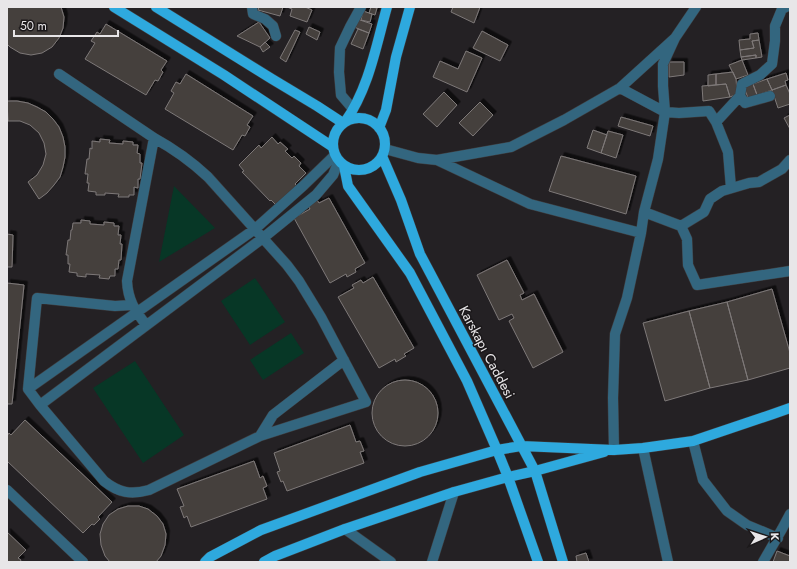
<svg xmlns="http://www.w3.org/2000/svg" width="797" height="569" viewBox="0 0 797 569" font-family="Jost,sans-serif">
<defs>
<filter id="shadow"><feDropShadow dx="3.5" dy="-3.5" stdDeviation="0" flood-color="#0009"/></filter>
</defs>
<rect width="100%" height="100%" fill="#242124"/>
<path fill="#073726" d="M174,186L215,228L159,262Z
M255,278L285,322L250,345L221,301Z
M291,333L304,353L263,380L250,360Z
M135,361L184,435L143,463L93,388Z"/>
<path fill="#443f3e" stroke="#7e7978" filter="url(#shadow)" d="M7,7H61L64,17L63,28L59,38L52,47L42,53L31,55L20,53L10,47L7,44Z
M259,7H283L280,16L258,10Z
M287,7H305L312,10L307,22L290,16L292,9Z
M371,7L377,8L375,15L369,13Z
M453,7H480L474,23L451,12Z
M363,11L372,14L370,22L361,20Z
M357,19L372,24L369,33L354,27Z
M259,22L270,38L260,47L237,36Z
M106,24L167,61L161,70L163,72L158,81L155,80L146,95L85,59L95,43L91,41L97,32L100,34Z
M309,27L320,32L317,40L306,34Z
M358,29L369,33L363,49L351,44Z
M295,30L300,32L286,62L280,58Z
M482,31L508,45L500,61L473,48Z
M758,33L759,40L752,41L754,48L740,50L739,40L750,39V34Z
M759,40L762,57L756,58V55L741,57L740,50L754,48L752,41Z
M265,42L270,47L263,52L260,47Z
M466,51L482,58L467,92L433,77L440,61L458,69Z
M756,55V58L742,60L741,57Z
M742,60L748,75L736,79L729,65Z
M669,62H684V75L669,77Z
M733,72L736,79L737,91L735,95L730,97L726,84L716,85V74Z
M786,73L788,80L785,81L786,85L772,90L767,79Z
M186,74L253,116L247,125L250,127L245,136L242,135L233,150L165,109L174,93L171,91L176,82L180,84Z
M716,74V85L708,86V75Z
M767,79L772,90L757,95L753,84Z
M726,84L730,97L703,101L702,86Z
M753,84L757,95L748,98L744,87Z
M786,85L790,94V104L778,108L772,90Z
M444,92L457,105L437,127L423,114Z
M7,101H17L28,103L37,107L46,112L53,119L59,127L63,137L65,147V157L63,167L60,177L54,185L47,193L39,199L28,182L37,175L43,165L46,154L44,143L39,133L30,125L20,121H8Z
M480,102L493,115L473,136L459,123Z
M790,115V129L784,118Z
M621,117L653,126L650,136L618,126Z
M593,130L607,135L601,153L587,148Z
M608,131L623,135L616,158L601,153Z
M272,137L278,144L280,142L288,149L285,151L292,158L294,156L301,163L299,166L306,173L295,184L297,186L277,206L271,200L270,201L242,172L244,171L239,165L259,145L261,148Z
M100,139L110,140L109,143L123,144V141L133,142V145H138L137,153L140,154V163H142L140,179H138V188L134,187V195H129V197H118L119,194L105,193V195H96V192L88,191L89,183H87L88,174H85L87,159H89L90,148L92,149V141L100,142Z
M561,156L636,176L626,214L549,191Z
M329,198L365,263L355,269L356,272L347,277L346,274L330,283L294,218L310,209L308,205L317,200L319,203Z
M81,220L90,221V224L104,225V222L114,223V226H119L118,235H121L120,244H122L121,260H119L118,269H115V276H110L109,279L99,278L100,275L86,274V277L77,276V273L69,272L70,264H68V255H66L68,240H70L71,230H72L73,223H81Z
M7,234L13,235L12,267H7Z
M507,260L524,293L520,295L522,300L534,294L563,352L533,368L509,321L514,318L512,314L499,320L477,275Z
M373,277L414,348L404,354L406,356L396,362L395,359L379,368L338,297L354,288L352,285L361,280L363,283Z
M7,283L24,285L12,404H7Z
M772,289L790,353V368L748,380L727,302Z
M727,302L748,380L710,388L689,311Z
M689,311L710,388L665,401L643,323Z
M372 413a33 33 0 1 1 66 0a33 33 0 1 1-66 0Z
M25,420L112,502L98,517L100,519L94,525L92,524L83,533L7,461V436L9,433L11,435Z
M350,425L356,442L360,441L364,451L360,452L364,463L287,491L283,481L281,482L277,472L280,471L274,453Z
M254,461L260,478L263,476L267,486L263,488L267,499L191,527L187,516L184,518L180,507L184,506L177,489Z
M128,506H139L148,509L157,516L163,524L166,534L165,545L161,556L156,562H110L105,556L101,545L100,534L103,524L109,515L118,509Z
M7,532L26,550L18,558L21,560L20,562H7Z
M777,551L790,556V562H773Z
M586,553L589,562H577L576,556Z"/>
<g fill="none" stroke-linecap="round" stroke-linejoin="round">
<g stroke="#3f3d3f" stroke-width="11">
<path id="minor" d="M252,7L253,14L265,19L273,26L276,36
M59,74L154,138C174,149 191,161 208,177L287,265L299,281L321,317L366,402L260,436L149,490C131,495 119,493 104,481L40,405L28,389L37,298L115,306L132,305
M620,88L665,112L679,113L709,111L716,122L728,152L731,188
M740,96L745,103L770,96
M353,109L341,95L339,72L340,48L350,27L361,7
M716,122L740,96L742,84L760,75L772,64L775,41V26L782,9L786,7
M385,149L418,158L437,160
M644,212L681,226L687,239L688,265L697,285L790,271
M681,226L704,212L710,199L722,191L749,183L759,182L782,169L790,160
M641,233L530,204L437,160L511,147L564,120L620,88L675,38
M146,325C135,310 128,301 127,281L154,138
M28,389L255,229L303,186L335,155
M40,405L263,238L316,195L333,175L339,161
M260,436L273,415L344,360
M693,441L703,480L727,511L747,525L778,538
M643,448L668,562
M614,450L613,398L615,334L627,298L641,233L644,212L658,159L665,112L663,86V64L675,38L696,7
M7,490L83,562
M345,529L391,562
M432,562L454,492
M763,562L782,529L790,514"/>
</g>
<g stroke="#3f3d3f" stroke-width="11">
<path id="major" d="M114,7L224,75L333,147
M156,7L272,79L317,106L343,123
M333 144a26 26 0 1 1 52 0a26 26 0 1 1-52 0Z
M345,122C369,88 376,46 387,7
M379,128L386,110L396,57L410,7
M382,156L401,200L420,254L535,471L563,562
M344,166L348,186L410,273L467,381L497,450L508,477L538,562
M205,562L210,557L261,530L420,472L497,450L521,446L614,450L643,448L693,441L773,414L790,408
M264,562L275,556L345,529L454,492L508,477L535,471L604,452"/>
</g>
<use href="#minor" stroke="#33667f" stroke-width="10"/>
<use href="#major" stroke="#2ea9de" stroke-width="10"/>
</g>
<g text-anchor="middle" stroke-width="3" stroke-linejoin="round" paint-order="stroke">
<g font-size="14" fill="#e8e6e8" stroke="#1b181a">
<text transform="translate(487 352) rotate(62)" y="5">Karskapı Caddesi</text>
</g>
</g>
<rect width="797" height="569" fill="none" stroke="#e8e6e8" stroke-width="16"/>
<g transform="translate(765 537) rotate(87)" stroke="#1b181a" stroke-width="3" paint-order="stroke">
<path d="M0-3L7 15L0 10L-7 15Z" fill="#e8e6e8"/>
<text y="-6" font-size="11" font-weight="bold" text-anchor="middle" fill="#e8e6e8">K</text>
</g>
<path d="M14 30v6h104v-6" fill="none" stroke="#e8e6e8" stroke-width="2"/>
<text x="20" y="30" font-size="12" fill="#e8e6e8" stroke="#1b181a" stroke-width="3" paint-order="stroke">50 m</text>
</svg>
